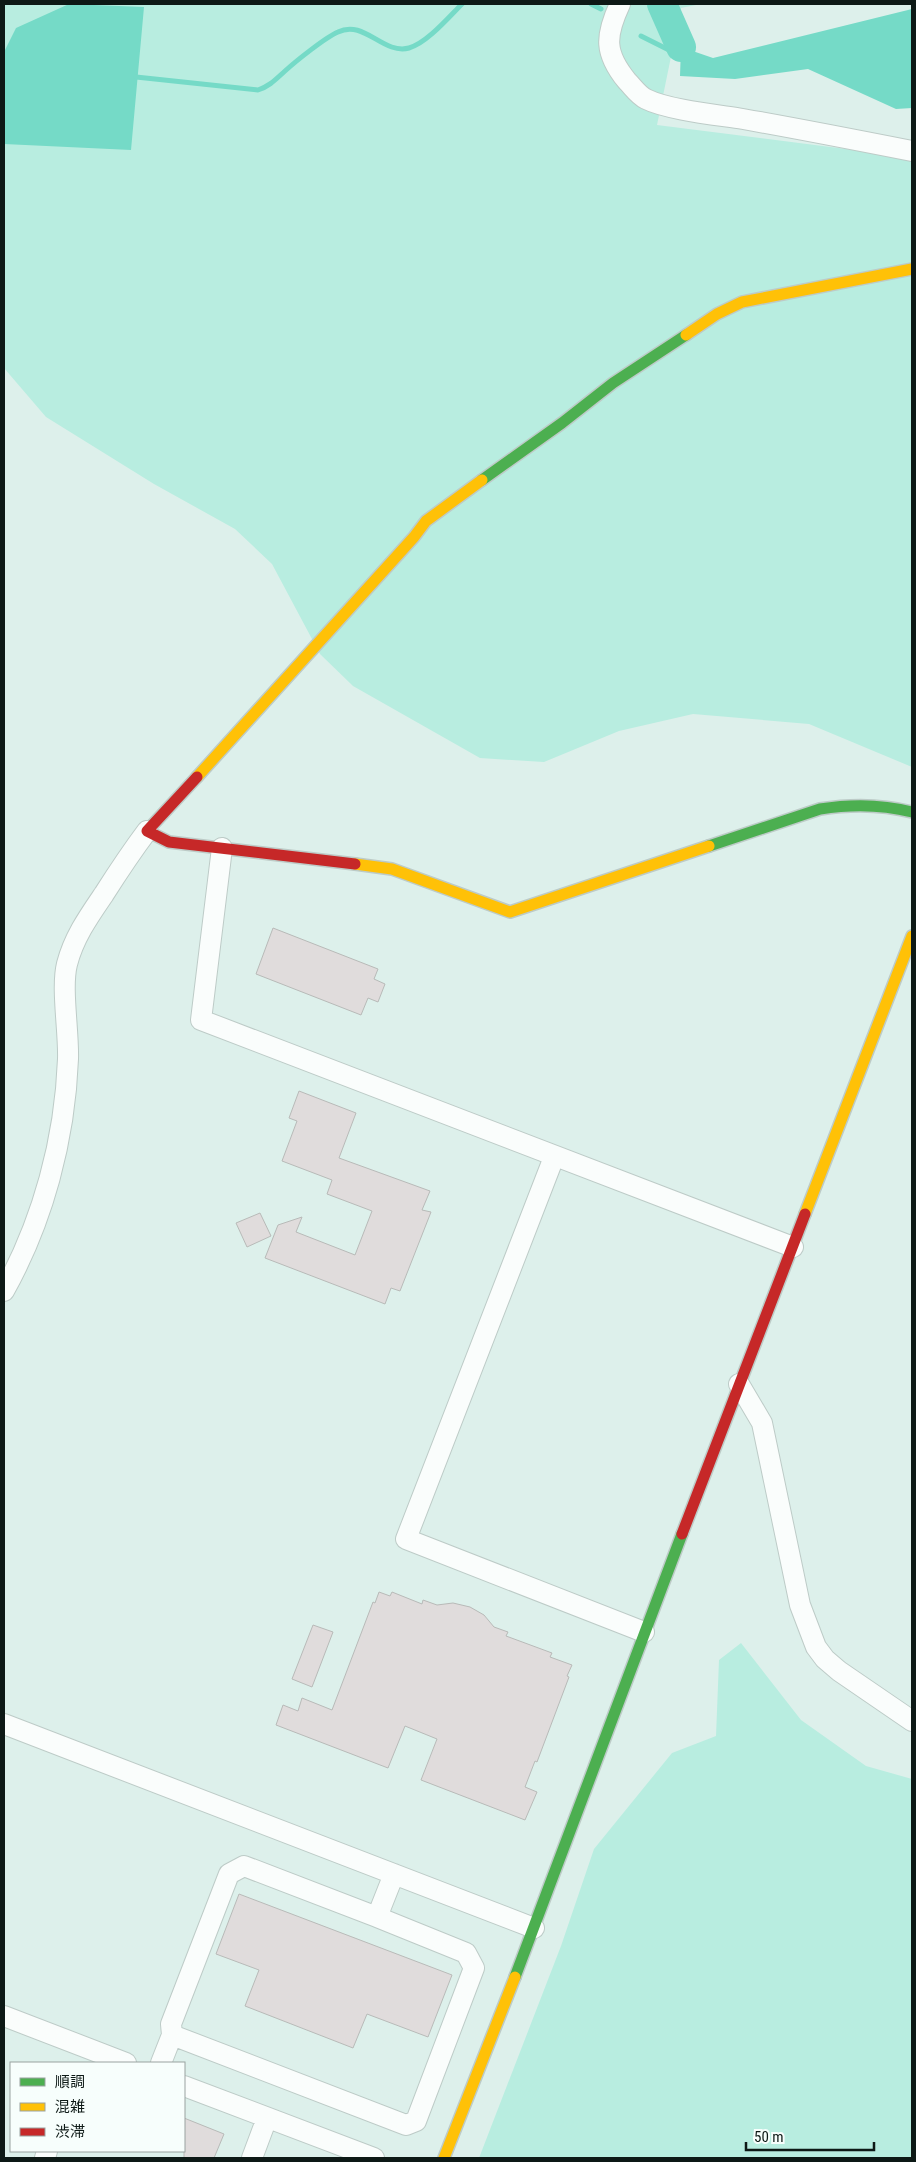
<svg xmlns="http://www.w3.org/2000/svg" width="916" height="2162" viewBox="0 0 916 2162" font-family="'Roboto Condensed','Noto Sans JP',sans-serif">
<rect width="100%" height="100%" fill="#ddf0eb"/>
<path fill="#b8ede0" d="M4,4H701L681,8L657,125L885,154L912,161V767L809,724L693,714L619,731L544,762L480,758L353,686L320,654L272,564L235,529L154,484L46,417L4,368Z
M741,1643L801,1720L866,1766L912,1779V2158H479L561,1946L594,1849L672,1753L716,1736L719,1660Z"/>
<path fill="#75dac7" d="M69,4L144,7L131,150L4,144V52L16,28Z
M912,9V108L896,109L808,69L735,79L680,76L681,47L713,58Z"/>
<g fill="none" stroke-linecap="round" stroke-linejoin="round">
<path stroke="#75dac7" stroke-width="5" d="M591,4L601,9
M641,36L681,56
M136,77L258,90C270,86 276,79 285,71C296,61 326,37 338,32C364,19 383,55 409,48C427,43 449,17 462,4"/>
<path stroke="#75dac7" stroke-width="30" d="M662,4L681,47"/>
</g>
<path fill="#e0dcdc" stroke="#b8bab8" d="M273,928L378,969L374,979L385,984L378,1002L368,998L361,1015L256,974Z
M299,1091L356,1113L339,1158L430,1191L422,1210L431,1212L400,1291L391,1288L385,1304L265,1258L278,1225L302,1217L296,1232L355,1255L372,1211L327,1194L332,1180L282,1161L297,1121L289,1118Z
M260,1213L271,1236L247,1247L236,1223Z
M379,1592L390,1596L392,1592L422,1604L423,1600L437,1605L453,1603L470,1607L484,1615L494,1627L508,1632L506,1636L552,1653L550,1657L572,1665L567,1676L569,1677L537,1762L535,1761L525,1787L537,1792L525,1820L421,1780L437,1739L405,1726L388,1768L276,1725L283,1705L298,1711L302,1698L332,1710L373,1602L375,1603Z
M313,1625L333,1632L312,1687L292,1679Z
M239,1894L452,1975L428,2037L367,2014L353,2048L245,2006L259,1970L216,1954Z
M184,2118L224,2134L214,2158H184Z"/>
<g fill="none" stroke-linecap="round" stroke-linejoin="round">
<g stroke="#bdcbc7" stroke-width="22">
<path id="street" d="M620,4C605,36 604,53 627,81C633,87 638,95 646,99C668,110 718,115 743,119C800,129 856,140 912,151
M222,848L201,1020L793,1247
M554,1157L406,1539L644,1632
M4,1291C43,1221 65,1139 68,1059C69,1032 61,988 67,964C74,937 89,916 104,894C118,872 132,851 147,831
M739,1384L762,1423L800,1605L816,1647L825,1659L839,1671L912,1721
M4,1724L534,1928
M4,2016L126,2063
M172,2035L171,2024L229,1874L244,1866L377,1917
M161,2063L172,2035L406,2125L416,2121L474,1968L466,1953L377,1917L394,1874
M184,2086L374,2158
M45,2158L47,2151
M252,2158L267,2118"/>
</g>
<g stroke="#bdcbc7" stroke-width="14">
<path id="fast" d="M482,480L562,423L613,383L686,335
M709,846L820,809C851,804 881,804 912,812
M515,1977L682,1534"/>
</g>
<g stroke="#bdcbc7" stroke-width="14">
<path id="slow" d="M686,335L717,314L742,302L912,269
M197,777L414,537L426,521L482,480
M355,864L392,869L510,912L709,846
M805,1214L912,936
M444,2158L515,1977"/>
</g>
<g stroke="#bdcbc7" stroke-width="14">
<path id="jam" d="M197,777L147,831L169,842L355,864
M682,1534L805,1214"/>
</g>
<use href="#street" stroke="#fafdfc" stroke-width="20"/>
<use href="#fast" stroke="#4caf50" stroke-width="11"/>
<use href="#slow" stroke="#ffc107" stroke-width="11"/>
<use href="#jam" stroke="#c62828" stroke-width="11"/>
</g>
<rect width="916" height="2162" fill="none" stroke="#0d1916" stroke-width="10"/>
<rect x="10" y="2062" width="175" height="90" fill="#f7fefc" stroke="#99a2a0"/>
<rect x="20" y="2078" width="25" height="8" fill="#4caf50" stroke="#99a2a0"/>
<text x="55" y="2087" font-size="15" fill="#0d1916">順調</text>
<rect x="20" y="2103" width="25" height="8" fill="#ffc107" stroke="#99a2a0"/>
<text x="55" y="2112" font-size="15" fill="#0d1916">混雑</text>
<rect x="20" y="2128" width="25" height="8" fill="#c62828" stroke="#99a2a0"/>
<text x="55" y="2137" font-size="15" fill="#0d1916">渋滞</text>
<path d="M746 2142v8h128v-8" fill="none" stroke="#0d1916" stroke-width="2.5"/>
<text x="754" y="2142" font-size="15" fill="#0d1916" stroke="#f7fefc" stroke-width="4" paint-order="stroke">50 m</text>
</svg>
